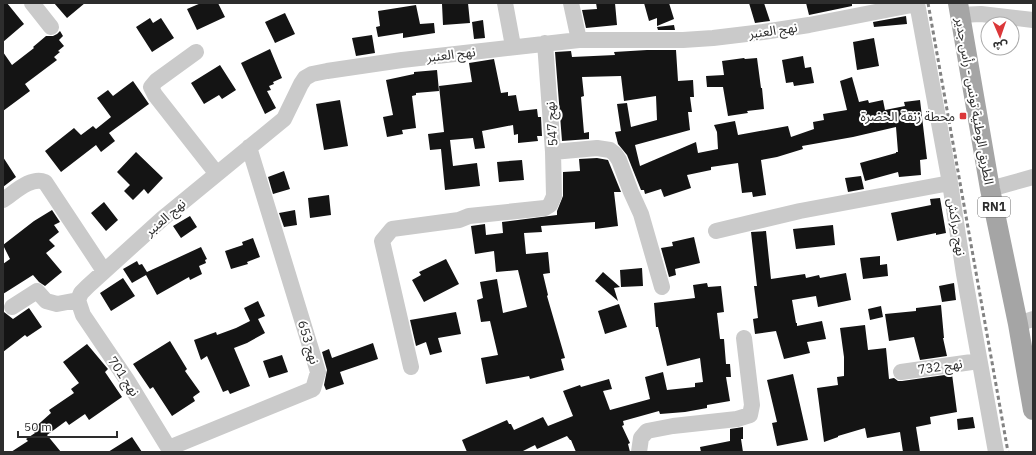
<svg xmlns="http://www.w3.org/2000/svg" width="1036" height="455" viewBox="0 0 1036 455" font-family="'IBM Plex Sans','Noto Sans Arabic',sans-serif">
<rect width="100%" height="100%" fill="#fff"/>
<path fill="#141414" d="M3,3H7L24,24L3,42Z
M54,3H85L67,18Z
M201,3H218L225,17L197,30L187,9Z
M451,3H468L470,23L443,25L442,4Z
M596,3H615L617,25L586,28L582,10L597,9Z
M644,3H669L674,19L657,26V18L649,21Z
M749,3H764L770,21L755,23Z
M806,3H852V6L809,15Z
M416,5L420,24L434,23L435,33L403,38V33L378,37L376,27L380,26L378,11Z
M285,13L295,34L275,43L265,22Z
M906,16L907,24L874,27L873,22Z
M150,18L153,23L161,18L174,38L152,52L136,27Z
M483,20L485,38L474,39L472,22Z
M674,25L675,30H658L657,27Z
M60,31L63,36L59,40L64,46L58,51L60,52L54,57L57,60L25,84L30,91L3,111V52L12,65L34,48L33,47L46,36H53L57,34Z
M372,35L375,53L356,56L352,38Z
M874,38L879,66L857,70L853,42Z
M270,49L282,78L273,82L274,84L269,86L271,90L267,91L276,108L265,114L241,63Z
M647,50H676L678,81L693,80L694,97H690L692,112H688L690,130L635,145L640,166L696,142L698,153L718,149L717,132L714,125L735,121L738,135L788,126L791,137L814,129L813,122L824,120L823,114L847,110L840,81L852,77L859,102L868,100L869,103L883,100L885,110L905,106L904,102L920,100L927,159L920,160L921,175L899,177L898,172L865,181L860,163L896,153V152H898L896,127L853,137L802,146L803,149L777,157L761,160L766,195L753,197L752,192L742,193L738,163L711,167V170L687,175L691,188L664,197L661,189L645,194L644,190H641L627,155L618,144L615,132L621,131L617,104L627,103L631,127L657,120L656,96L624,101L621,76L582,77L584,96L581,97L584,133L589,132V139L562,141L555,52L571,51L572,57L615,55L614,52Z
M803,56L805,68L811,67L814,83L794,86L793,82L786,83L782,60Z
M744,58L745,59L757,58L761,88H762L764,109L747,111L748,113L728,116L723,87H707L706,76L724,75L722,61Z
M494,59L501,93L508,92V96L516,95L519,111L537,109L538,117H541L542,136H537L538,141L518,143V134L514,135L513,125L482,131L485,148L475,149L473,138L450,140L453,166L477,163L480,186L445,190L441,149L430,150L428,134L444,132L439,86L472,82L469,63Z
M220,65L236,90L222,99L219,95L204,104L191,83Z
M437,70L439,91L416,93V95L412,96L416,128L402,130L403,134L387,137L383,117L393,115L386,80L414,74V72Z
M133,81L149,104L109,133L115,141L101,152L96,145L61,172L45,151L74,128L81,135L93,126L96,129L111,117L97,98L108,90L113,96Z
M340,100L348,146L324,150L316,104Z
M136,152L163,178L148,194L144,189L133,200L124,191L130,185L117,172Z
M3,157L16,177L3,187Z
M597,158L608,160L621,192H614L618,226L595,229V222L541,226L542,232L524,233L526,254L548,252L550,273L543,274L548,295L547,296L565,358L561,359L564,370L530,379L529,376L486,384L481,358L498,355L490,321L481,322L477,300L483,298L480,282L497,279L503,313L527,307L518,270L496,272L494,251L475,254L471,226L485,224L486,235L503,233L502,222L557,215V211L563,196V172L580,171L579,159Z
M522,160L524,180L499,182L497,162Z
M284,171L290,189L273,194L268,177Z
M861,176L864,189L848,192L845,178Z
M329,195L331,215L310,218L308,198Z
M940,198L946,233L936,235V233L897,241L891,213L931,205L930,199Z
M104,202L118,220L106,231L91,213Z
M52,210L60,222L54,225L59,232L49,240L55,246L46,253L62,272L45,286L39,282L33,275L3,294V264L10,259L3,245L34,221Z
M295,210L297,225L284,227L279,213Z
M190,216L197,227L181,238L173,226Z
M833,225L835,245L796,249L793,229Z
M766,231L771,279L805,274L806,278L819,275L820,278L846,273L851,300L818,307L816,296L792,300L796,323H797V326L822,321L826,339L807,342L810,353L784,359L776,331L755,334L753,319L758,318L754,286H757L751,232Z
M694,237L700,263L675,269L676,275L669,277L661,248L673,246L672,242Z
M253,238L260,257L247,262L248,264L231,269L225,251L243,245L242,242Z
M201,247L207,259L205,260L206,263L199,266L202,274L190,280L189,277L157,295L146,275L132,283L123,269L137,261L139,265L142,264L147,272Z
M880,256V265L887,264L888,276L863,279L860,258Z
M446,259L459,284L424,302L412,280L421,275L419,272Z
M642,268L643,286L621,287L620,270Z
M603,272L620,287L614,288L618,301L595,281Z
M123,278L135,296L111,311L100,293Z
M707,283L708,287L721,286L724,312L717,313L720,339H724L726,364H730L731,377H726L730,401L707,405V408L685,412L660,414L659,411L623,421L624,425L622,426L630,443L628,444L630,452H576L571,440H570L567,436L537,449L535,445L521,452H467L462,440L507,420L509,424H511L514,430L543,417L548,426L573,416L563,391L580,385L581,387L609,379L612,389L603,391L610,410L650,399L645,377L663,372L667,390L695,387V383L703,382L700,358L667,366L658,327H656L654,303L695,298L693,285Z
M954,283L956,300L942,302L939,286Z
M258,301L265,316L258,319L265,333L247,343L234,348L250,386L230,394L228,390L223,392L207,356L201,360L194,340L216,332L217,335L236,328L250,321L244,308Z
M619,304L627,327L605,334L598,311Z
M941,305L944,338H943L947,356L920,360L914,337L889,341L885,314L916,311V308Z
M881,306L883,317L870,320L868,309Z
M29,308L42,327L27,337L25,335L3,352V309L4,312L13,319Z
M456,312L461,334L438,338L442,352L430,355L426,342L416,346L410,320Z
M865,325L868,350L886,348L889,379L894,378L898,381H902L952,374L957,412L930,417L931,424L916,427L920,452H903L900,432L867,438L865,428L838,436V437L824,442L817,388L838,385L837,377L844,376V357L840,328Z
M170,341L187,369L185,371L200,392L193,397L195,401L172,416L153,387L150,389L133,364Z
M373,343L378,359L340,372L344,384L326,390L324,385L327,370L322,352L329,349L332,358Z
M87,344L108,369L105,372L122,397L89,420L85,414L69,425L66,421L47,435L61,452H11L28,441L26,439L35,433L32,430L51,413L49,410L74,393L71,389L79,383L63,362Z
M282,355L288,372L269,378L263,361Z
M793,374L808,440L777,446L772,423L777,422L767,380Z
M973,417L975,428L958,430L957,419Z
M743,427V439H741L743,452H701L700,447L730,441V429Z
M132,437L142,452H108Z"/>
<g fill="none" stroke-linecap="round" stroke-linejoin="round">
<path stroke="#cacaca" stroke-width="16" d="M32,3L51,27
M505,3L513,46
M571,3L579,40
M917,3L950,183L964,274L996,452
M960,15L981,14L1033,20
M196,52L156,81L151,87L155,95L217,174
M553,152L597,148L610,150L615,154L619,160L631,192L641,214L662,287
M990,189L1033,177
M3,200C14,193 31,176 45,182L104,271
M716,231L800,211L950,183
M78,300L81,293L88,286L162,219L284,119L301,84L305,78L312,74L327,71L402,60L579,40H683L713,38L763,32L809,25L917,4
M78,300L83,315L127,380L171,452
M12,307L37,291L46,301L57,304L78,300
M1018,324L1033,319
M411,367L382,241L392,229L459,220L469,216L545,208L550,205L554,196L553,152L545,43
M901,372L979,361
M169,448L313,389L318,372L249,147
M639,452L641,438L647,431L673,426L737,419L750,415L752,405L744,338"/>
<path stroke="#a5a5a5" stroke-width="20" d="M958,3L990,189L1018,324L1033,410"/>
<path stroke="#828282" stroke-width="3" stroke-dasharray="4 3" stroke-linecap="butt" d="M928,3L1008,452"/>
</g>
<rect fill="#db3739" stroke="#fff" stroke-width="1.5" x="959" y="112" width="8" height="8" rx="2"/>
<g text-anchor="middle" stroke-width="4" stroke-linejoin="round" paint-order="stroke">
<rect fill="#fff" stroke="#6c6c6c" stroke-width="1" x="978" y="197" width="32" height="20" rx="3"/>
<g font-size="12" font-weight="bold" fill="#2d2d2d">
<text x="994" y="211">RN1</text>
</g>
<g font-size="13" fill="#2d2d2d" stroke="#fff">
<text transform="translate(773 30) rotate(-8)" y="5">نهج العنبر</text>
<text transform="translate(451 54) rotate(-7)" y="5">نهج العنبر</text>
<text transform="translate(975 101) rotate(80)" y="5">الطريق الوطنية تونس - رأس جدير</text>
<text transform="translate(551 124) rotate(-94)" y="5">نهج 547</text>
<text transform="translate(165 217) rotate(-41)" y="5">نهج العنبر</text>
<text transform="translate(957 227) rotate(81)" y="5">نهج مراكش</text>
<text transform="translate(309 342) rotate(73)" y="5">نهج 653</text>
<text transform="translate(940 366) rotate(-8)" y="5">نهج 732</text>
<text transform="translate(124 376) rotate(56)" y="5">نهج 701</text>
</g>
<g font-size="13" fill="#2d2d2d" stroke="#fff" text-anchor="end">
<text x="955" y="121">محطة زنقة الخضرة</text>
</g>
</g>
<rect width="1036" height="455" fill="none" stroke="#2d2d2d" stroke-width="8"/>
<g transform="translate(1000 36) rotate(178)"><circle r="19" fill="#ffffff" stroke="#ababab"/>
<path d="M0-3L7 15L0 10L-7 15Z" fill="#db3739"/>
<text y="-6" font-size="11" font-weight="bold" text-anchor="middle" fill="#2d2d2d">ش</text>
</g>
<path d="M18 431v6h99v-6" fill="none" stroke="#2d2d2d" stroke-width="2"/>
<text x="24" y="431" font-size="12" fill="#2d2d2d" stroke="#ffffff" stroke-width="3" paint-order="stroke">50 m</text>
</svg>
